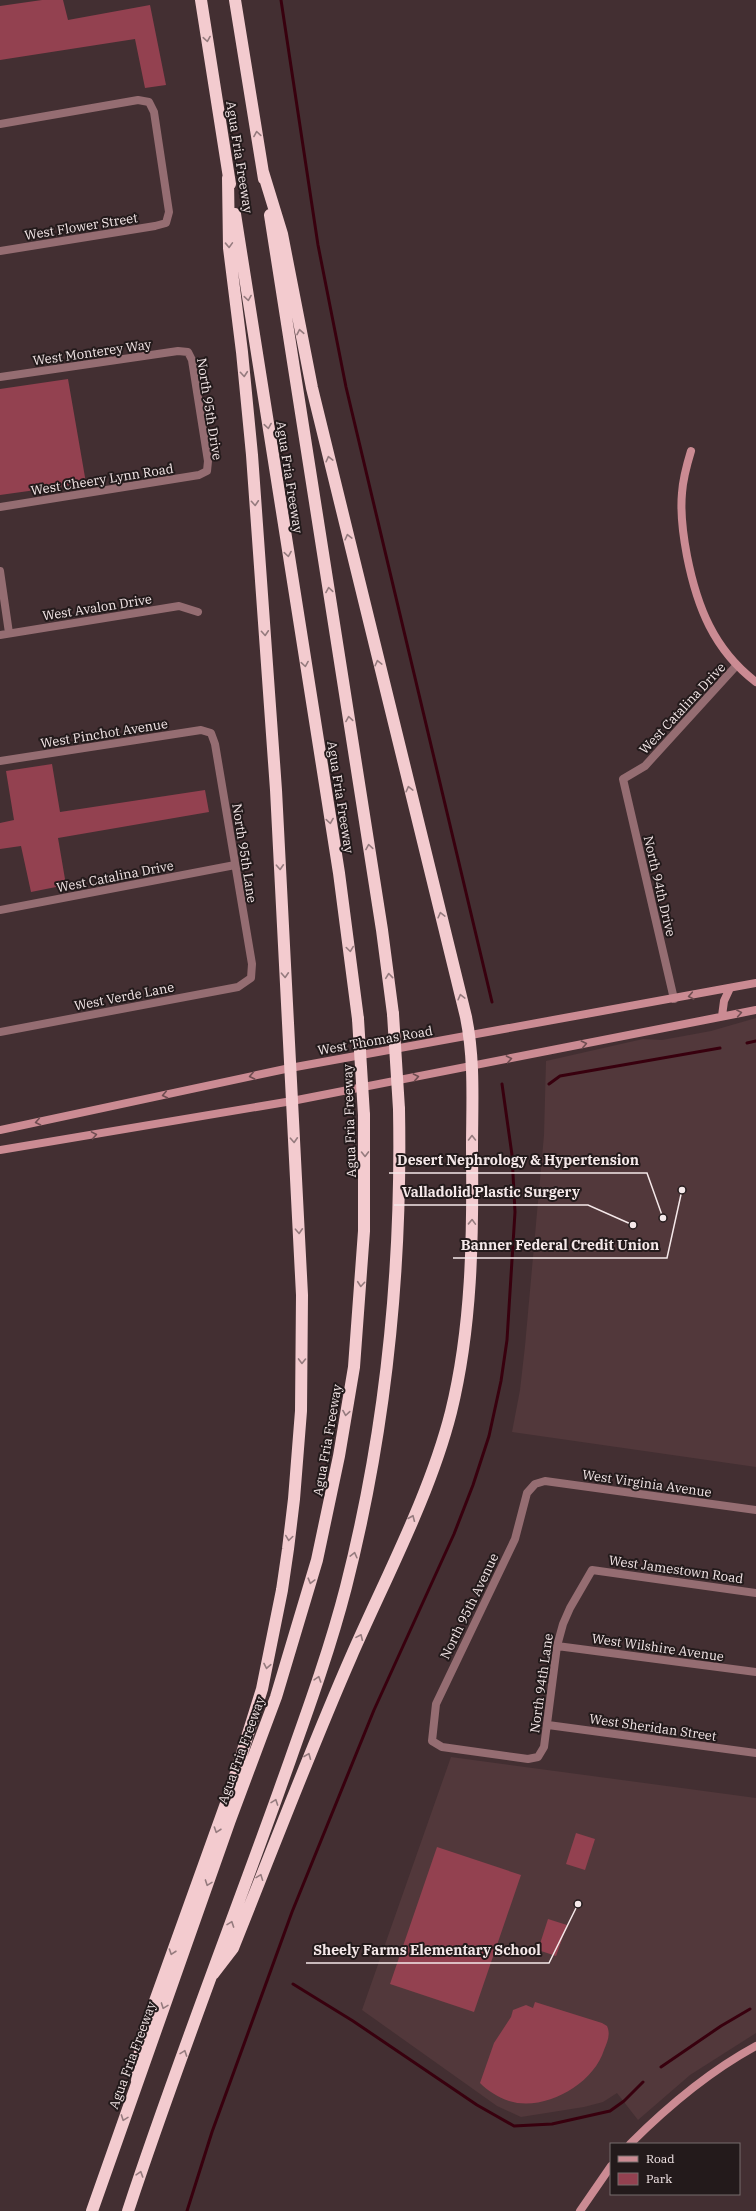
<svg xmlns="http://www.w3.org/2000/svg" width="756" height="2211" viewBox="0 0 756 2211" font-family="'IBM Plex Serif',serif">
<rect width="100%" height="100%" fill="#432f32"/>
<path fill="#52383b" d="M756,1018V1467L512,1432L520,1390L525,1346L544,1135L546,1061L643,1039L662,1040L711,1031Z
M451,1757L756,1798V2033L690,2075L638,2120L617,2093L603,2102L584,2107L521,2117L497,2106L362,2010Z"/>
<path fill="#934150" d="M42,0H63L68,20L150,5L166,85L145,88L135,39L0,60V6Z
M68,379L86,483L0,495V389Z
M52,764L60,812L205,790L209,812L58,838L66,885L31,892L21,846L0,849V823L14,820L6,771Z
M576,1833L595,1839L585,1870L566,1864Z
M437,1847L521,1875L474,2012L390,1984Z
M548,1919L567,1925L556,1956L538,1950Z
M535,2002L602,2023L607,2026C611,2035 607,2042 604,2050C593,2085 544,2112 509,2101C498,2097 488,2091 480,2083L494,2043L511,2017L513,2010L526,2005L533,2008Z"/>
<g fill="none" stroke-linecap="round" stroke-linejoin="round">
<path stroke="#38000e" stroke-width="3" d="M281,0L318,245L346,387L492,1002
M747,1043L756,1041
M549,1084L560,1076L720,1048
M293,1984L353,2021L477,2105L514,2126L552,2124L610,2111L624,2101L643,2082
M661,2067L721,2026L750,2009
M187,2211L212,2132L292,1912L374,1710L454,1534L473,1485L489,1436L501,1381L507,1340L515,1212L512,1155L502,1084"/>
<path stroke="#956d72" stroke-width="8" d="M0,124L138,100L149,102L154,112L169,212L166,223L155,226L0,251
M0,377L178,351L188,352L192,360L208,461L207,471L199,475L0,507
M0,571L9,633
M0,635L179,606L198,612
M0,761L201,730L211,733L215,744L252,964L251,978L238,987L0,1032
M0,910L235,865
M674,999L623,779L645,766L736,666
M756,1510L545,1481L535,1484L527,1493L515,1539L436,1704L432,1741L442,1747L528,1759L538,1757L544,1747L557,1646L563,1624L570,1608L592,1570L756,1593
M557,1646L756,1672
M548,1725L756,1753"/>
<path stroke="#cb8b93" stroke-width="8" d="M691,451C687,464 683,478 682,493C680,514 683,535 687,556C697,607 714,650 756,682
M722,1016L724,1001L730,988
M0,1130L290,1068L756,983
M0,1150L292,1101L756,1010
M630,2144C668,2106 708,2072 756,2046
M580,2211L611,2166"/>
<path stroke="#f3cbcf" stroke-width="12" d="M201,0L230,184
M235,0L264,179
M235,214L339,873L358,1019
M270,215L382,930L393,1014
M213,1974L233,1948C272,1851 309,1753 351,1657C385,1579 430,1495 451,1412C472,1327 473,1237 472,1149C472,1105 475,1061 466,1017L312,388L282,234L263,172
M137,2081L141,2040L229,1795L262,1689L282,1590L288,1549L294,1499L301,1411L302,1295L276,790L252,455L242,352L229,248L228,178
M92,2211L230,1820L276,1697L317,1560L339,1456L354,1367L364,1231V1115
M128,2211C174,2071 228,1933 278,1794C302,1726 328,1657 346,1587C386,1430 402,1270 399,1109"/>
<path stroke="#f3cbcf" stroke-width="12" d="M393,1014L399,1109
M358,1019L364,1115"/>
</g>
<defs><path id="oneway-chevron" d="M-2-3.5L2.5 0L-2 3.5" fill="none" stroke-width="1.6" stroke-linecap="round" stroke-linejoin="round"/></defs>
<g stroke="#957b7e">
<use href="#oneway-chevron" transform="translate(207 39) rotate(81)"/>
<use href="#oneway-chevron" transform="translate(257 134) rotate(-99)"/>
<use href="#oneway-chevron" transform="translate(229 245) rotate(88)"/>
<use href="#oneway-chevron" transform="translate(248 298) rotate(81)"/>
<use href="#oneway-chevron" transform="translate(300 332) rotate(-101)"/>
<use href="#oneway-chevron" transform="translate(244 374) rotate(85)"/>
<use href="#oneway-chevron" transform="translate(268 426) rotate(81)"/>
<use href="#oneway-chevron" transform="translate(329 459) rotate(-104)"/>
<use href="#oneway-chevron" transform="translate(255 503) rotate(86)"/>
<use href="#oneway-chevron" transform="translate(348 537) rotate(-104)"/>
<use href="#oneway-chevron" transform="translate(288 554) rotate(81)"/>
<use href="#oneway-chevron" transform="translate(329 590) rotate(-99)"/>
<use href="#oneway-chevron" transform="translate(265 633) rotate(86)"/>
<use href="#oneway-chevron" transform="translate(378 663) rotate(-104)"/>
<use href="#oneway-chevron" transform="translate(305 664) rotate(81)"/>
<use href="#oneway-chevron" transform="translate(349 719) rotate(-99)"/>
<use href="#oneway-chevron" transform="translate(409 789) rotate(-104)"/>
<use href="#oneway-chevron" transform="translate(330 821) rotate(81)"/>
<use href="#oneway-chevron" transform="translate(369 847) rotate(-99)"/>
<use href="#oneway-chevron" transform="translate(280 867) rotate(87)"/>
<use href="#oneway-chevron" transform="translate(441 915) rotate(-104)"/>
<use href="#oneway-chevron" transform="translate(350 949) rotate(82)"/>
<use href="#oneway-chevron" transform="translate(285 975) rotate(87)"/>
<use href="#oneway-chevron" transform="translate(389 976) rotate(-96)"/>
<use href="#oneway-chevron" transform="translate(461 997) rotate(-104)"/>
<use href="#oneway-chevron" transform="translate(472 1138) rotate(-90)"/>
<use href="#oneway-chevron" transform="translate(294 1140) rotate(87)"/>
<use href="#oneway-chevron" transform="translate(365 1154) rotate(89)"/>
<use href="#oneway-chevron" transform="translate(472 1222) rotate(-88)"/>
<use href="#oneway-chevron" transform="translate(299 1231) rotate(87)"/>
<use href="#oneway-chevron" transform="translate(361 1284) rotate(95)"/>
<use href="#oneway-chevron" transform="translate(302 1361) rotate(91)"/>
<use href="#oneway-chevron" transform="translate(346 1413) rotate(99)"/>
<use href="#oneway-chevron" transform="translate(412 1518) rotate(-67)"/>
<use href="#oneway-chevron" transform="translate(289 1538) rotate(98)"/>
<use href="#oneway-chevron" transform="translate(354 1555) rotate(-76)"/>
<use href="#oneway-chevron" transform="translate(311 1581) rotate(105)"/>
<use href="#oneway-chevron" transform="translate(360 1637) rotate(-66)"/>
<use href="#oneway-chevron" transform="translate(267 1666) rotate(101)"/>
<use href="#oneway-chevron" transform="translate(318 1679) rotate(-72)"/>
<use href="#oneway-chevron" transform="translate(308 1756) rotate(-68)"/>
<use href="#oneway-chevron" transform="translate(275 1802) rotate(-70)"/>
<use href="#oneway-chevron" transform="translate(217 1830) rotate(109)"/>
<use href="#oneway-chevron" transform="translate(260 1877) rotate(-69)"/>
<use href="#oneway-chevron" transform="translate(208 1883) rotate(110)"/>
<use href="#oneway-chevron" transform="translate(231 1924) rotate(-70)"/>
<use href="#oneway-chevron" transform="translate(172 1952) rotate(109)"/>
<use href="#oneway-chevron" transform="translate(164 2006) rotate(110)"/>
<use href="#oneway-chevron" transform="translate(184 2053) rotate(-70)"/>
<use href="#oneway-chevron" transform="translate(124 2118) rotate(110)"/>
<use href="#oneway-chevron" transform="translate(140 2174) rotate(-72)"/>
</g>
<g stroke="#6f4d51">
<use href="#oneway-chevron" transform="translate(691 996) rotate(169)"/>
<use href="#oneway-chevron" transform="translate(739 1013) rotate(-10)"/>
<use href="#oneway-chevron" transform="translate(584 1044) rotate(-12)"/>
<use href="#oneway-chevron" transform="translate(509 1059) rotate(-11)"/>
<use href="#oneway-chevron" transform="translate(252 1076) rotate(168)"/>
<use href="#oneway-chevron" transform="translate(416 1077) rotate(-11)"/>
<use href="#oneway-chevron" transform="translate(165 1095) rotate(168)"/>
<use href="#oneway-chevron" transform="translate(38 1122) rotate(169)"/>
<use href="#oneway-chevron" transform="translate(94 1135) rotate(-10)"/>
</g>
<g text-anchor="middle" stroke-width="4" stroke-linejoin="round" paint-order="stroke">
<g font-size="13" fill="#f5e8e9" stroke="#231a1b">
<text transform="translate(240 157) rotate(81)" y="5">Agua Fria Freeway</text>
<text transform="translate(81 226) rotate(-9)" y="5">West Flower Street</text>
<text transform="translate(92 352) rotate(-8)" y="5">West Monterey Way</text>
<text transform="translate(210 409) rotate(81)" y="5">North 95th Drive</text>
<text transform="translate(290 477) rotate(81)" y="5">Agua Fria Freeway</text>
<text transform="translate(102 479) rotate(-9)" y="5">West Cheery Lynn Road</text>
<text transform="translate(97 607) rotate(-9)" y="5">West Avalon Drive</text>
<text transform="translate(682 708) rotate(-47)" y="5">West Catalina Drive</text>
<text transform="translate(104 733) rotate(-9)" y="5">West Pinchot Avenue</text>
<text transform="translate(341 797) rotate(81)" y="5">Agua Fria Freeway</text>
<text transform="translate(245 853) rotate(81)" y="5">North 95th Lane</text>
<text transform="translate(115 876) rotate(-11)" y="5">West Catalina Drive</text>
<text transform="translate(660 886) rotate(77)" y="5">North 94th Drive</text>
<text transform="translate(124 996) rotate(-11)" y="5">West Verde Lane</text>
<text transform="translate(375 1040) rotate(-10)" y="5">West Thomas Road</text>
<text transform="translate(349 1121) rotate(-92)" y="5">Agua Fria Freeway</text>
<text transform="translate(327 1440) rotate(-80)" y="5">Agua Fria Freeway</text>
<text transform="translate(647 1483) rotate(8)" y="5">West Virginia Avenue</text>
<text transform="translate(676 1569) rotate(8)" y="5">West Jamestown Road</text>
<text transform="translate(469 1606) rotate(-64)" y="5">North 95th Avenue</text>
<text transform="translate(658 1647) rotate(8)" y="5">West Wilshire Avenue</text>
<text transform="translate(541 1683) rotate(-82)" y="5">North 94th Lane</text>
<text transform="translate(653 1727) rotate(8)" y="5">West Sheridan Street</text>
<text transform="translate(241 1750) rotate(-70)" y="5">Agua Fria Freeway</text>
<text transform="translate(132 2055) rotate(-70)" y="5">Agua Fria Freeway</text>
</g>
</g>
<path fill="none" stroke="#f5e8e9" stroke-width="1.5" d="M663 1218L647 1173H389M633 1225L588 1205H394M682 1190L667 1258H453M578 1904L549 1963H306"/>
<g fill="#f5e8e9" stroke="#231a1b" stroke-width="1.5">
<circle cx="663" cy="1218" r="4"/>
<circle cx="633" cy="1225" r="4"/>
<circle cx="682" cy="1190" r="4"/>
<circle cx="578" cy="1904" r="4"/>
</g>
<g font-size="14" text-anchor="middle" font-weight="bold" fill="#f5e8e9" stroke="#231a1b" stroke-width="4" stroke-linejoin="round" paint-order="stroke">
<text x="518" y="1165">Desert Nephrology &amp; Hypertension</text>
<text x="491" y="1197">Valladolid Plastic Surgery</text>
<text x="560" y="1250">Banner Federal Credit Union</text>
<text x="427" y="1955">Sheely Farms Elementary School</text>
</g>
<rect x="610" y="2143" width="130" height="52" fill="#231a1b" stroke="#776c6d"/>
<rect x="618" y="2156" width="20" height="6" fill="#cb8b93" stroke="#776c6d"/>
<text x="646" y="2163" font-size="12" fill="#f5e8e9">Road</text>
<rect x="618" y="2173" width="20" height="12" fill="#934150" stroke="#776c6d"/>
<text x="646" y="2183" font-size="12" fill="#f5e8e9">Park</text>
</svg>
